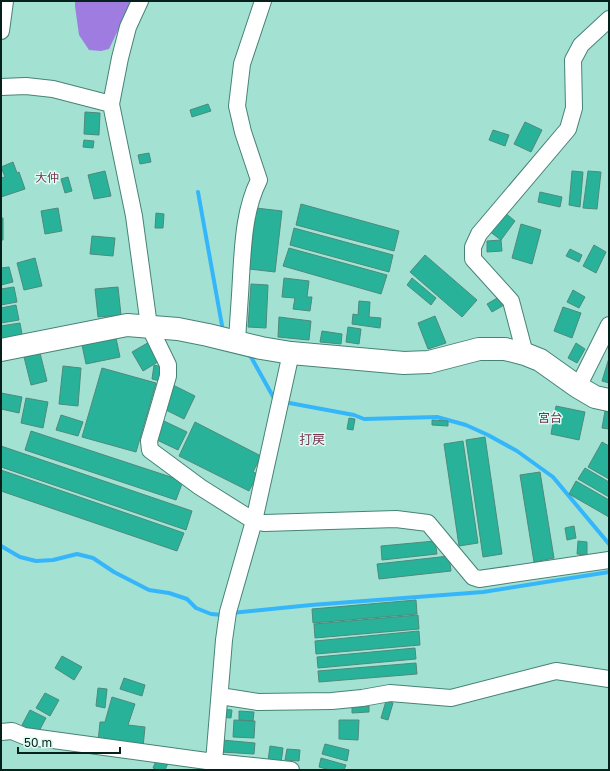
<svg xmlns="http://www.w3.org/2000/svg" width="610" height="771" viewBox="0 0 610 771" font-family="'Golos Text','Noto Sans JP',sans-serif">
<rect width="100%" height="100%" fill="#a3e2d3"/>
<path fill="#9e7ce0" d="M75,1H132L109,49L101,51L89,50L79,35L75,6Z"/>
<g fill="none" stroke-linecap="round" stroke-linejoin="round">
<path stroke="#35b6fb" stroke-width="4" d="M198,192L223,331
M246,353L251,357L275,400
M284,402L354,415L364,419L437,417L466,425L488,435L517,451L553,477L609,544
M1,546L20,557L36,561L53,560L77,554L93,558L114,572L149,590L169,593L187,599L196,608L211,614L223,615
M232,613L311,605L483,592L609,572"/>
</g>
<path fill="#29b29a" stroke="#4d8a7c" d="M208,104L211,111L192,117L190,110Z
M85,112L100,113L99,135L84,134Z
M525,122L542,130L531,152L514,144Z
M493,130L509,135L505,146L489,140Z
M84,140L94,141L93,148L83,147Z
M149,153L151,162L140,164L138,155Z
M13,162L17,173L19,172L25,189L1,197V178L5,177L1,167Z
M105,171L111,196L94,199L88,175Z
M572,171L583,172L580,207L569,205Z
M588,171L601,172L597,209L583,208Z
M68,177L72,191L65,193L61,179Z
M540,192L562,197L560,207L538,202Z
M301,204L399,231L394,251L296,225Z
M58,208L62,231L45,234L41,211Z
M256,208L282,211L275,272L249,269Z
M504,212L515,221L501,240L489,231Z
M156,213L164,214L163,228H155Z
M1,218H3V240H1Z
M521,224L541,230L532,264L512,258Z
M294,228L393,255L389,272L290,245Z
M92,236L115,238L113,256L90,254Z
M501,240L502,251L487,252V241Z
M594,245L606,252L596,273L583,266Z
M289,248L387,275L381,294L283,266Z
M570,249L582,255L579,262L566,256Z
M425,255L477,300L462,317L410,272Z
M35,258L42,286L24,290L17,263Z
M9,267L13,282L1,285V268Z
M284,278L309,281L307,297H312L310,311L293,309L295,298L282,297Z
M412,278L436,298L431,305L407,285Z
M251,284L268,285L266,328L248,327Z
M14,287L17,302L1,305V289Z
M118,287L121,315L98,317L95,289Z
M573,290L585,297L579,308L567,302Z
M499,297L504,305L492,312L487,304Z
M359,301L370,302L369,317L381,318L380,328L352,324L353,314L358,315Z
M16,305L19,320L1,323V308Z
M563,307L581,313L572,338L554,331Z
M435,316L446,343L428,349L418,323Z
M279,317L311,321L309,340L278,337Z
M20,323L23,340L1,344V326Z
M348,327L361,329L359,344L346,342Z
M322,331L342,334L341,344L320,342Z
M116,338L120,357L86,364L82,345Z
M151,341L161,360L143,371L132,352Z
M576,343L585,349L577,363L568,358Z
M40,353L47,381L31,385L24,357Z
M609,358V383L602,381Z
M154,365L162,367L160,381L152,379Z
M63,366L81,368L78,406L59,404Z
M102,368L156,383L136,452L82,437Z
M173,385L195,396L184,419L162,408Z
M1,393L22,397L19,413L1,409Z
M26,398L48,402L43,428L21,423Z
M556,406L585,412L579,440L551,434Z
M605,411L609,412V429L602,428Z
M61,415L83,422L78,436L56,430Z
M349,418L355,419L353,430L347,429Z
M432,420L448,421V426L432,425Z
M164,421L187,432L178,450L155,439Z
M195,422L261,456L253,472L258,474L249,491L179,456Z
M31,431L183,481L176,500L25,450Z
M485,437L502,554L483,557L466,440Z
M463,441L478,543L459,546L444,444Z
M602,442L609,446V479L588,467Z
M1,446L192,511L186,530L1,467Z
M585,468L609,482V497L578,479Z
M1,470L184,533L177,551L1,491Z
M540,472L554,558L534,562L520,475Z
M576,481L609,500V517L569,494Z
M574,526L576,538L567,540L565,528Z
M435,541L437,554L382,560L381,546Z
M578,541L587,542V555L577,554Z
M449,556L451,571L379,579L377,564Z
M416,600L417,614L313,623L312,609Z
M418,615L419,629L315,638L314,624Z
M419,631L420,645L316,654L315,641Z
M415,648L416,659L318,668L317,657Z
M62,656L82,667L74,680L55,668Z
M416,663L417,674L319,682L318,671Z
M124,678L145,685L142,696L120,689Z
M98,688L107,689L105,708L96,706Z
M45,693L59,700L50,716L36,708Z
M112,697L135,704L128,725L145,727L143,747L98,742L100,722H105Z
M386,701L393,703L388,720L381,718Z
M369,706V712L352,713V707Z
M222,709L232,710L231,718L221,717Z
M30,710L46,718L38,733L22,725Z
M239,711L254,712L253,721L239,720Z
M234,720L255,721L254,738L233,737Z
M339,720H359L358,740L339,739Z
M222,740L255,743L254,754L221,752Z
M325,744L349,750L347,761L322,754Z
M270,746L283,748L281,763L268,761Z
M287,749L300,750L299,761L285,760Z
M158,756L169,761L165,770H158L153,768Z
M321,758L346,765L344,770H330L319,767Z"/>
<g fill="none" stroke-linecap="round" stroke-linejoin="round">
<g stroke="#468375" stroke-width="18">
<path id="street" d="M140,1L128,27L120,58L111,104L134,216L149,326L168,365V376L149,441L150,450L200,487L254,521L264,523L396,519L428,523L473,577L479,579L609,560
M1,31L5,1
M1,87L26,86L53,89L111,104
M237,342C238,321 240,299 241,277C243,245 244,210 259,180L243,132L237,106L242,64L263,1
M525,354L511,301L473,259V247L479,234L568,129L574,108L573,60L581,45L609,19
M578,387L609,325
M220,696L258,702L332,701L362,698L390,693L451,698L556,671L609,679
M1,732L12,731L24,736L214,762L291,770
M214,762L224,640L228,612L254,521L291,353"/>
</g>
<g stroke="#468375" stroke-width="24">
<path id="secondary" d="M1,350L127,325L178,329L208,335L261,348L291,353L404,363L429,362L479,349H505L525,354L540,360L578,387L595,397L609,400"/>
</g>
<use href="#street" stroke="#fff" stroke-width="16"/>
<use href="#secondary" stroke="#fff" stroke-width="22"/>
</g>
<g text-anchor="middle" stroke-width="3" stroke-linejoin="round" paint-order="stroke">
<g font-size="12" fill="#79354f" stroke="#ddfcf3">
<text x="47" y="182">大仲</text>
<text x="550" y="422">宮台</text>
</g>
<g font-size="13" fill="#79354f" stroke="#ddfcf3">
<text x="312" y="444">打戻</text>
</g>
</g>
<rect width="610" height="771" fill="none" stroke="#06201b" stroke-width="4"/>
<path d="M18 747v6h102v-6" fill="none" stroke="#06201b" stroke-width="2"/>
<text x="24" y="747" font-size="12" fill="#06201b" stroke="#ddfcf3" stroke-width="3" paint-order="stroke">50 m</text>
</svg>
